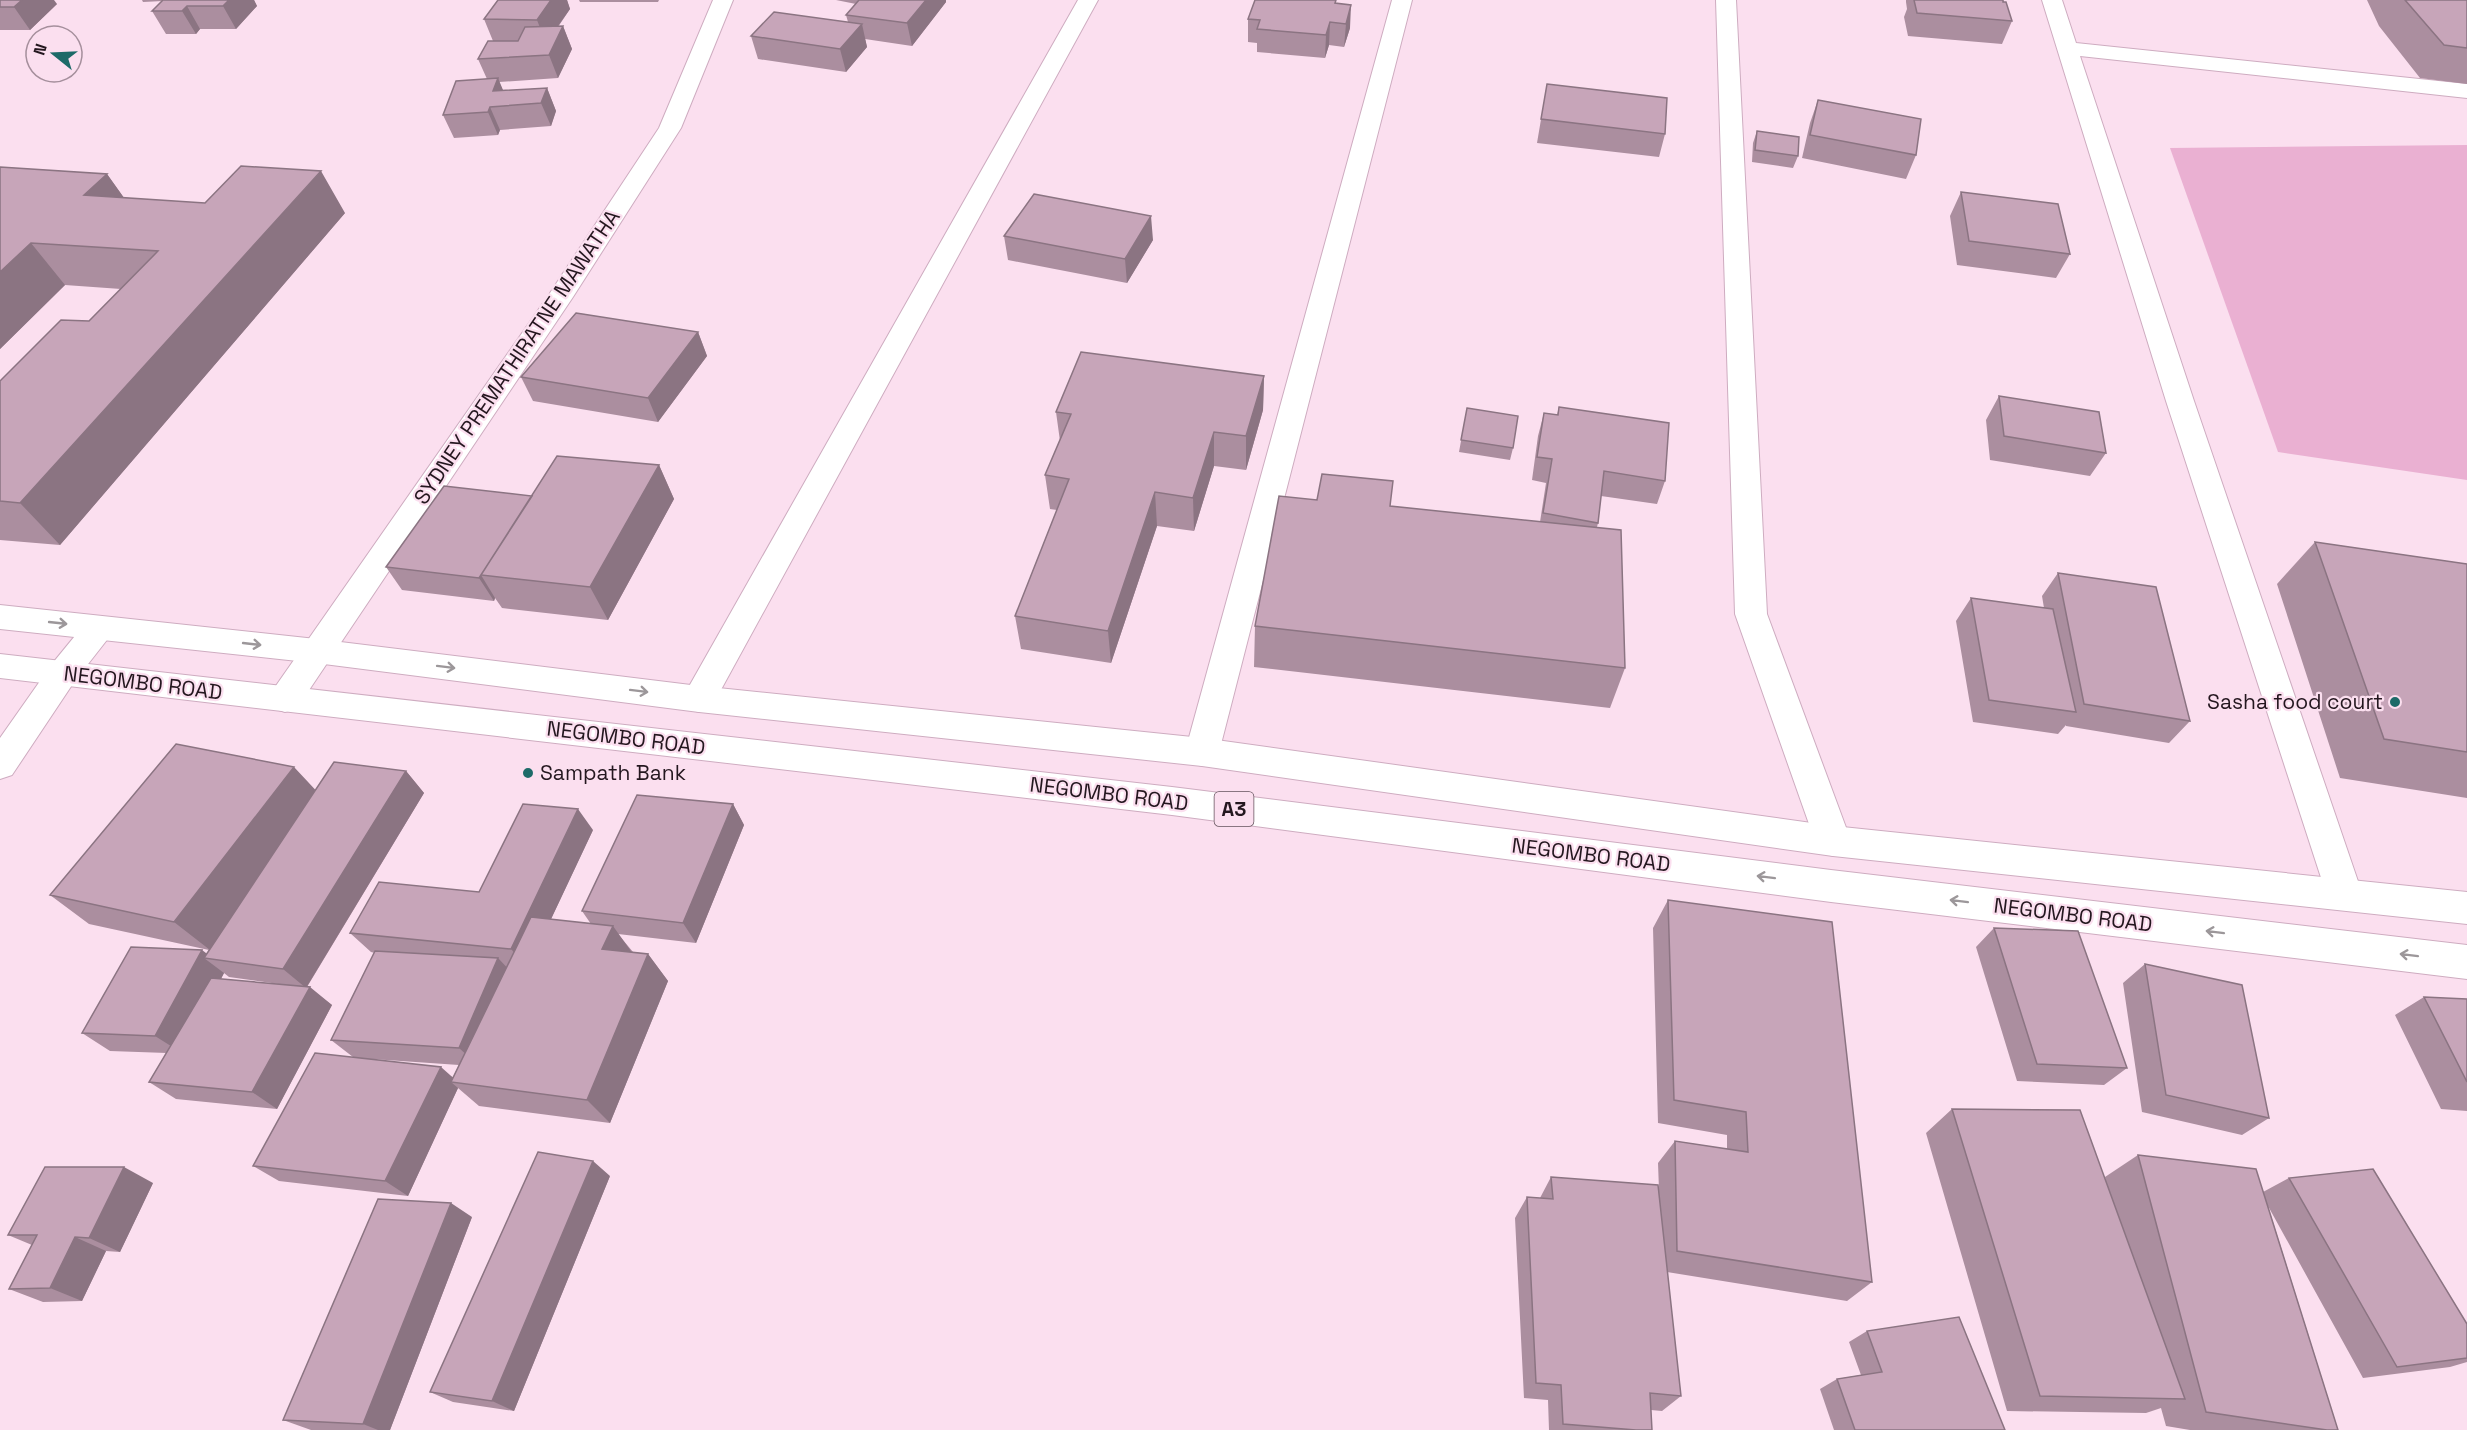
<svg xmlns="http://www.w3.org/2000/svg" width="2467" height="1430" viewBox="0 0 2467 1430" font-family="'Space Grotesk',sans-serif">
<rect width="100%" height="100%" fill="#fbdfef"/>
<path fill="#eab0d2" d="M2467,145V480L2278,452L2170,148Z"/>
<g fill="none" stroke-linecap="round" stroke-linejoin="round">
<g stroke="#ceacc0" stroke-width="2">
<path id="street" d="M1078,0H1098L711,708L699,712L687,708L683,699L687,690Z
M1392,0H1412L1219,752L1214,762L1202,766L1190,762L1185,752Z
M1716,0H1736L1767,614L1851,841L1845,852L1833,856L1821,852L1815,841L1735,614Z
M2042,0H2062L2076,43L2467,84V98L2080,56L2194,401L2362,893L2357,904L2344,909L2331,904L2326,893L2166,401Z
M99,616L110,620L115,628L110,636L74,682L12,775L0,779V738L52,664L88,620Z"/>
</g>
<g stroke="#ceacc0" stroke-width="2">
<path id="secondary" d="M713,0H733L681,128L573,297L297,708L285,712L273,708L269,699L273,690L550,293L659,128Z"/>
</g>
<g stroke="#ceacc0" stroke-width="2">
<path id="highway" d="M0,605L316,639L699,686L1202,738L1833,826L2467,892V924L1833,856L1202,766L699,712L316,663L0,629Z
M0,654L1172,787L1831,870L2467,945V979L1831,902L1172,815L0,678Z"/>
</g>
<use href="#street" fill="#fff" fill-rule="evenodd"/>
<use href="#secondary" fill="#fff" fill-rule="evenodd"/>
<use href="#highway" fill="#fff" fill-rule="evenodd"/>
</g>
<path fill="#ab8e9f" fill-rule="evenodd" d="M0,0L57,4L30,30H0Z
M142,0H254L257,6L236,29H200L196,34H166L152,11L163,1L143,2Z
M498,0H567L570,9L558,27L563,26L572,49L558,78L499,82L503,91L547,88L556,111L551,126L500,130L498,135L454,138L443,115L487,79L478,59L493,41L484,19Z
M579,0H659L658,2H580Z
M836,0H946V2L912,46L865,39L867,47L846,72L758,59L751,36L848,22L846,15L856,4Z
M1906,0H2003L2012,21L2002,44L1908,36L1904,17L1907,9L1906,2Z
M2367,0H2467V84L2420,78L2379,26Z
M1337,3L1350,28L1344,47L1329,45L1325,58L1257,52V43L1248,42V19Z
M1547,84L1665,134L1659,157L1537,143Z
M1818,100L1916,155L1906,179L1802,158L1810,123Z
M1757,131L1798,156L1793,168L1752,162L1753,143Z
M0,167L107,174L124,198L345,213L60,545L0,540V381L89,321L121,289L65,285L0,349Z
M1961,192L2070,254L2056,278L1957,265L1950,216Z
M1004,236L1153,240L1127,283L1008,260Z
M698,332L707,356L658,422L533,401L521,377Z
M1264,376L1263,410L1246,470L1214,466L1194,531L1157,526L1111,663L1021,649L1015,616L1057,510L1050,509L1045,475L1060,441L1056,412Z
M1999,396L2106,453L2090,476L1990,460L1986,420Z
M1559,407L1665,481L1657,504L1601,496L1598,523L1597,527L1625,668L1610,708L1254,667L1255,626L1317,500L1390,506L1540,522L1546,483L1532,480L1538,436L1544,413L1557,415Z
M1467,408L1513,448L1510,460L1459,452Z
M659,465L674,499L608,620L502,608L495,598L494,601L402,590L386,567L532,496Z
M2315,542L2467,564V798L2340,778L2277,584Z
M2058,573L2190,721L2169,743L2066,726V725L2058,734L1973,722L1956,621L1971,598L2044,608L2042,596Z
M406,771L424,793L307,987L332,1005L277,1109L176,1099L149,1082L167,1053L110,1051L82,1033L207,954L209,950L89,924L50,895L316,790ZM224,973L229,977L279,984L221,979Z
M733,804L744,825L696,943L618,934L633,952L648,954L668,981L610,1123L479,1106L458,1088L408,1196L279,1181L253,1166L353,1057L331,1040L375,953L371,952L350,933L479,892L593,830L551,919L591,924L582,911ZM372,1059L459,1065L453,1077Z
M1668,900L1872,1282L1847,1301L1667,1272L1681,1396L1662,1411L1651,1410L1652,1430H1549L1548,1400L1524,1398L1515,1218L1527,1197L1540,1198L1551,1177L1659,1190L1658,1163L1675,1141L1727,1149V1135L1658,1123L1653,928Z
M1994,928L2127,1068L2104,1085L2017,1081L1976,947Z
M2145,964L2269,1118L2242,1135L2142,1112L2123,983Z
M2424,997L2467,999V1111L2441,1109L2395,1015Z
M1952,1109L2106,1184L2105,1177L2138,1155L2263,1192L2289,1178L2467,1324V1362L2450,1367L2363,1378L2268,1206L2338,1430H2190L2166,1426L2161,1408L2146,1413L2007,1411L1926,1133Z
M610,1176L514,1411L453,1402L430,1392Z
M153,1183L120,1252L106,1251L82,1301L43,1302L9,1289L32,1245L8,1235Z
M472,1217L390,1430H311L283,1420Z
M1867,1331L2005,1430H1834L1820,1389L1837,1379L1861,1375L1849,1342Z"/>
<path fill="#8b7482" d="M22,0H54L57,4L30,30L14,7Z
M229,0H254L257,6L236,29L223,6Z
M551,0H567L570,9L546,43L537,20Z
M926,0H946V2L912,46L907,23Z
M1351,5L1350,28L1344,47L1346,24Z
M187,6L200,29L196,34L182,11Z
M1330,22L1329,45L1325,58L1326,35Z
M862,24L867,47L846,72L840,49Z
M563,26L572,49L558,78L549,55Z
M498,78L508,102L493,91Z
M547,88L556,111L551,126L541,103Z
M490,107L500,130L498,135L488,112Z
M321,171L345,213L60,545L20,503Z
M107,174L137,216L84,195Z
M1151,216L1153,240L1127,283L1125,259Z
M31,243L65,285L0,349V272Z
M698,332L707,356L658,422L648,398Z
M1264,376L1263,410L1246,470V436Z
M1214,432V466L1194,531L1193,498Z
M659,465L674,499L608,620L590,587Z
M1155,492L1157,526L1111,663L1108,631Z
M481,575L495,598L494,601L479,578Z
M294,767L323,798L210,950L174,922Z
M406,771L424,793L306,988L283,969Z
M733,804L744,825L696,943L683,923Z
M578,809L593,830L528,968L511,949Z
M613,926L633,954L602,949Z
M202,950L214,959L204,958L224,973L182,1053L155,1036Z
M648,954L668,981L610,1123L587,1100Z
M498,958L516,977L479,1066L459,1048Z
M310,987L332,1005L277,1109L252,1092Z
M441,1067L459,1083L451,1082L458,1088L408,1196L385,1181Z
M593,1161L610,1176L514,1411L492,1401Z
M124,1167L153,1183L120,1252L89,1238Z
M451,1203L472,1217L390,1430H378L363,1424Z
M75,1237L106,1251L82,1301L50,1288Z"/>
<path fill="#c7a5b9" stroke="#8b7482" stroke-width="1.5" d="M0,0H22L14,7H0Z
M163,0H229L223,6H187L182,11H152Z
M498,0H551L537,20L484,19Z
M859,0H926L907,23L846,15Z
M1255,0H1336L1335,3L1351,5L1346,24L1330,22L1326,35L1257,29L1260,20L1248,19Z
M1914,0H2003V2H2006L2012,21L1917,13Z
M2405,0H2467V48L2444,45Z
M774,12L862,24L840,49L751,36Z
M563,26L549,55L478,59L488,41H518L525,27Z
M498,78L493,91L547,88L541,103L490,107L488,112L443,115L456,81Z
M1547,84L1667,98L1665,134L1541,119Z
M1818,100L1921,119L1916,155L1810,135Z
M1757,131L1799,137L1798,156L1755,150Z
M241,166L321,171L20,503L0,501V381L61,320L89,321L158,251L31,243L0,272V167L107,174L84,195L205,203Z
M1961,192L2058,204L2070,254L1969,241Z
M1034,194L1151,216L1125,259L1004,236Z
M576,313L698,332L648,398L521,377Z
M1081,352L1264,376L1246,436L1214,432L1193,498L1155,492L1108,631L1015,616L1069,479L1045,475L1071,414L1056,412Z
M1999,396L2099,412L2106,453L2004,436Z
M1559,407L1669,423L1665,481L1604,471L1598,523L1543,513L1552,459L1537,457L1544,413L1558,415Z
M1467,408L1518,416L1513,448L1461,440Z
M557,456L659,465L590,587L481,575Z
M1322,474L1393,481L1390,506L1621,530L1625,668L1255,626L1279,496L1317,500Z
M444,486L532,496L479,578L386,567Z
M2315,542L2467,564V752L2384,739Z
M2058,573L2156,587L2190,721L2084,704Z
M1971,598L2053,609L2076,712L1989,700Z
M176,744L294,767L174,922L50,895Z
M334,762L406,771L283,969L204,958Z
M637,795L733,804L683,923L582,911Z
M523,804L578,809L511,949L350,933L379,882L479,892Z
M1668,900L1832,922L1872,1282L1677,1251L1675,1141L1748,1152L1746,1112L1674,1100Z
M531,917L613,926L602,949L648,954L587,1100L451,1082Z
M1994,928L2078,931L2127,1068L2037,1064Z
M131,947L202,950L155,1036L82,1033Z
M375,951L498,958L459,1048L331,1040Z
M2145,964L2242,985L2269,1118L2166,1095Z
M211,978L310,987L252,1092L149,1082Z
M2424,997L2467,999V1082Z
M315,1053L441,1067L385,1181L253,1166Z
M1952,1109L2080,1110L2185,1399L2040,1396Z
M538,1152L593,1161L492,1401L430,1392Z
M2138,1155L2256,1169L2338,1430H2327L2206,1412Z
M45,1167H124L89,1238L75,1237L50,1288L9,1289L37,1235H8Z
M2373,1169L2467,1324V1358L2397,1367L2289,1178Z
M1551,1177L1658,1185L1681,1396L1650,1393L1652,1430H1636L1563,1424L1561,1385L1536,1383L1527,1197L1553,1199Z
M378,1199L451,1203L363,1424L283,1420Z
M1959,1317L2005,1430H1855L1837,1379L1882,1372L1867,1331Z"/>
<defs><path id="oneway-shaft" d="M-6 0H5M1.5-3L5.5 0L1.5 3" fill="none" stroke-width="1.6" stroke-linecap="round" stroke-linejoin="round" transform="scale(1.5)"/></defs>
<g stroke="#9c979a">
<use href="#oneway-shaft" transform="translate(58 623) rotate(6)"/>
<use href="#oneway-shaft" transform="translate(252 644) rotate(6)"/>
<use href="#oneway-shaft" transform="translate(446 667) rotate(7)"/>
<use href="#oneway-shaft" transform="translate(639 691) rotate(7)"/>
<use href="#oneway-shaft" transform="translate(1766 877) rotate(-173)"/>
<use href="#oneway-shaft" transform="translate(1959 901) rotate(-173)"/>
<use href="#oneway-shaft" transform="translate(2215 932) rotate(-173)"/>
<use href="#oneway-shaft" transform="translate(2409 955) rotate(-173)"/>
</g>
<g fill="#1d6a68" stroke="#fbdfef" stroke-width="2">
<circle cx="2395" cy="702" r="6"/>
<circle cx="528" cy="773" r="6"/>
</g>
<g text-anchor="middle" stroke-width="4.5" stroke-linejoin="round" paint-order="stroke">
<rect fill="#fbdfef" stroke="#64535d" stroke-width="1.5" x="1214.5" y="792" width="39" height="34" rx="4.5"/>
<g font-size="20" font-weight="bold" fill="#24171f">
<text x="1234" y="816">A3</text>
</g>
<g font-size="21" fill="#24171f" stroke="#fbdfef">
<text transform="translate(517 357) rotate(-56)" y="7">SYDNEY PREMATHIRATNE MAWATHA</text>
<text transform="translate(143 683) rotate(7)" y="7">NEGOMBO ROAD</text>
<text transform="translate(626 738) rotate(7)" y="7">NEGOMBO ROAD</text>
<text transform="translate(1109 794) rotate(7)" y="7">NEGOMBO ROAD</text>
<text transform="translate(1591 855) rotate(7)" y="7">NEGOMBO ROAD</text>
<text transform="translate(2073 915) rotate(7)" y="7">NEGOMBO ROAD</text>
</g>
<g font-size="21" fill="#24171f" stroke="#fbdfef" text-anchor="end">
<text x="2383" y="709">Sasha food court</text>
<text x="540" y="780" text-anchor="start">Sampath Bank</text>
</g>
</g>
<g transform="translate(54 54) rotate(288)"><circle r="28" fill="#fbdfef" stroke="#a58f9c" stroke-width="1.5"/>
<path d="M0-4.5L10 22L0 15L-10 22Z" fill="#1d6a68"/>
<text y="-9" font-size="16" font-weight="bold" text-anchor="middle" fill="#24171f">N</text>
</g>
</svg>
